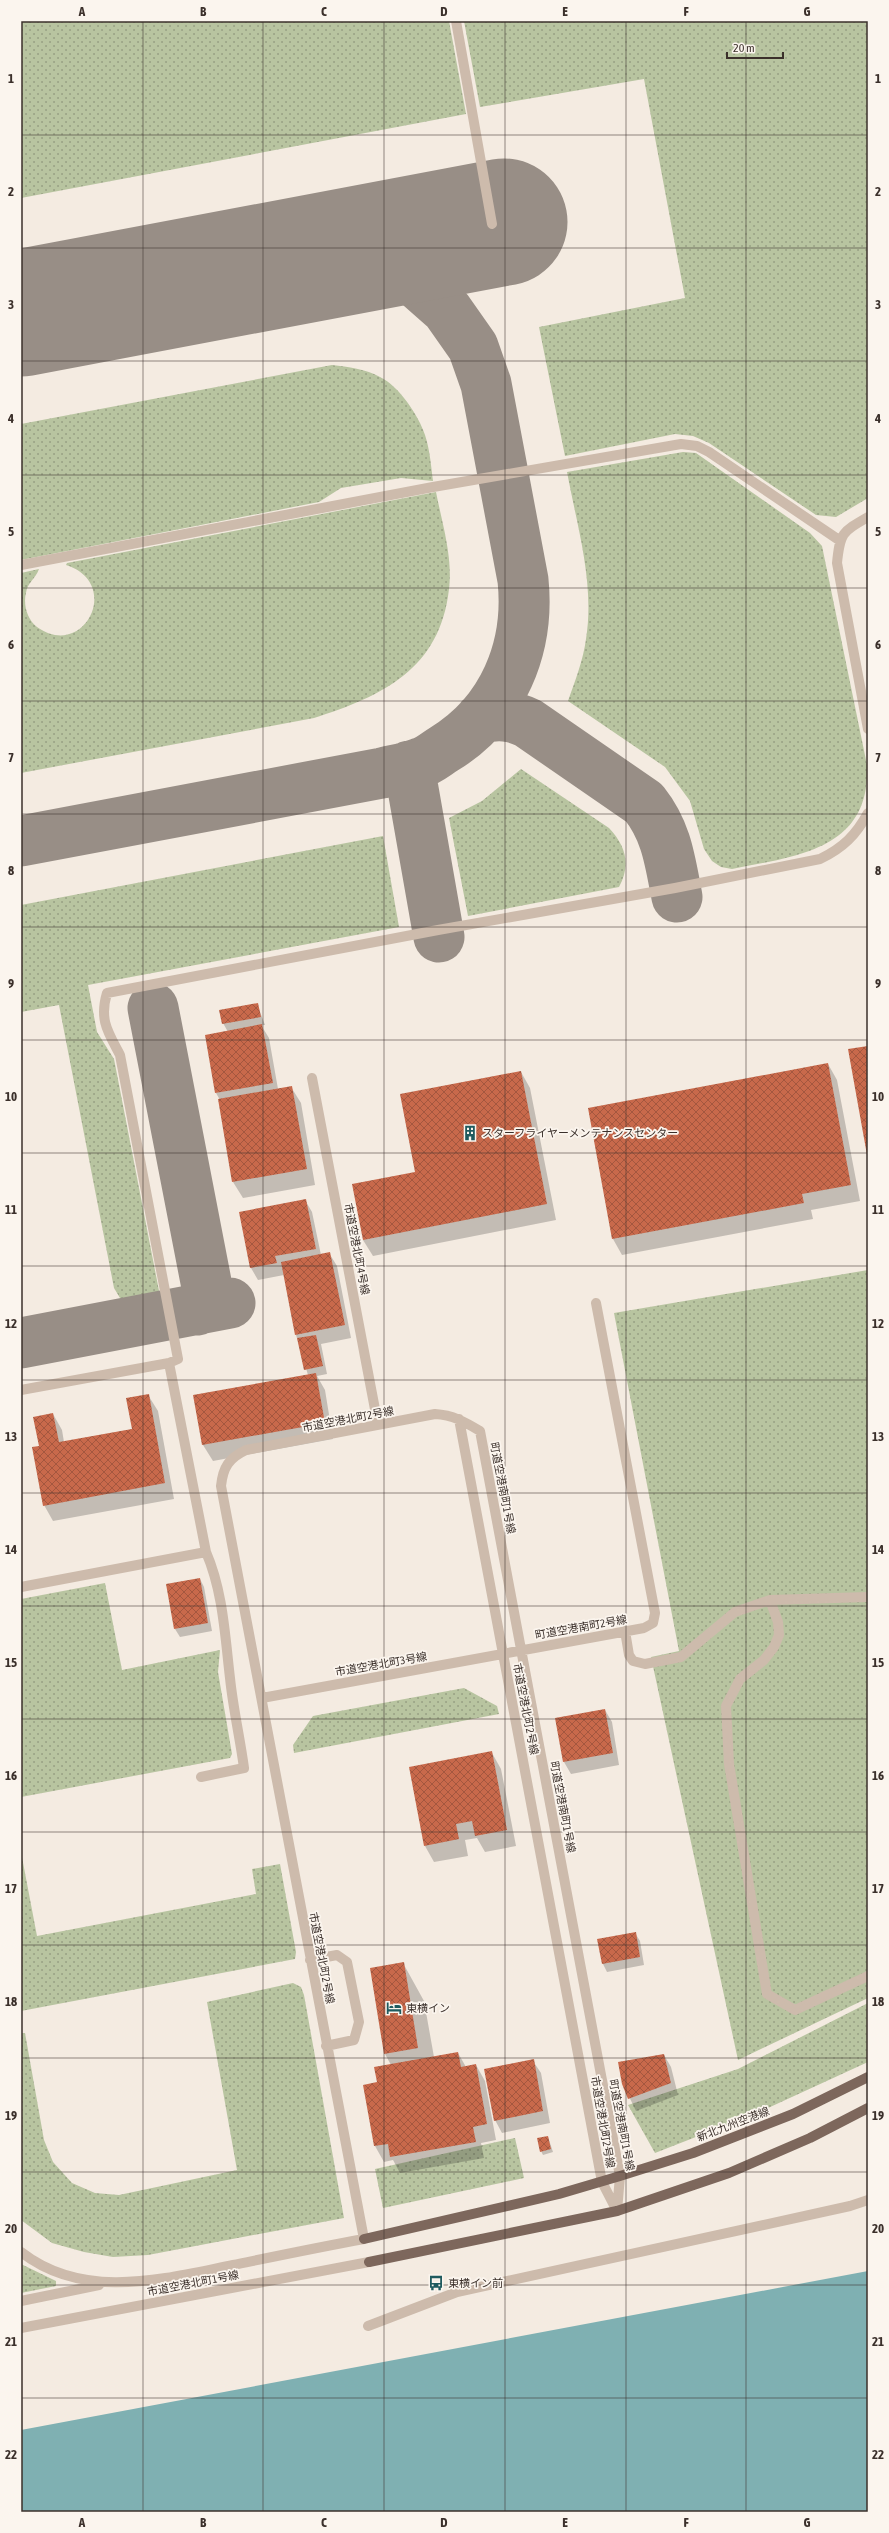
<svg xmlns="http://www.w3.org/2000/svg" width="889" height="2533" viewBox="0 0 889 2533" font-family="'Asap Condensed','Noto Sans JP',sans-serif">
<defs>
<pattern id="grass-dots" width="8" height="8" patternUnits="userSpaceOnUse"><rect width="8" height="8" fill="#b8c4a0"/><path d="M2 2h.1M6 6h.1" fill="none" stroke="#97a083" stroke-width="1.8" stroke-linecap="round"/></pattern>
<pattern id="building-cross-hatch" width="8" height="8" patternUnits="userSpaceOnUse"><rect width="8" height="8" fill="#c8694b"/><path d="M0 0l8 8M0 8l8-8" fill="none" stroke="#a4573f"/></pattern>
</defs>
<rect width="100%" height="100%" fill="#f4ebe1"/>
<path fill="url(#grass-dots)" d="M21,21H449L466,114L21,198Z
M464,21H868V498L836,517L816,515L709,443L693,436L675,434L565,456L539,327L685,298L644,79L480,107Z
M332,365C348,367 366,369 380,377C399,386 419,416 425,435C430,450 431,466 433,481L401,478L341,488L319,502L21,560V424Z
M683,452L696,453L706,460L810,533L822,546L867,765C871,850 796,856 732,869L721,867L712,861L704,849L690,801L665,767L568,701C575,681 583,661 586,639C595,584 577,526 567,472Z
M436,492C442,523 453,557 449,589C440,669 383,696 314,718L21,773V573L39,569C36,578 27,583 26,593C23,604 27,619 37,627C84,661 123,583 66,565L67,563Z
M521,769L609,828C626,846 631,865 619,887L468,916L449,818L482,801Z
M383,836L399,927L88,985L97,1032L114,1059L160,1296L133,1301L120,1298L114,1288L59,1005L21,1012V905Z
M868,1270V1998L738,2060L651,1657L679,1651L614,1313Z
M105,1583L122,1670L220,1650L218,1672L232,1754L230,1758L21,1797V1599Z
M464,1688L497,1706L499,1714L294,1753L293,1745L313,1716Z
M21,1852L37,1936L256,1894L252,1869L280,1864L296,1952L295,1959L21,2011Z
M293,1983L301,1987L304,1995L344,2218L148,2255L113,2257L84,2252L52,2243L21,2220V2033H25L44,2140L53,2162L72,2183L95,2193L119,2195L237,2170L207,2002Z
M868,2003V2062L757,2113L655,2153L628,2105L738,2069Z
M515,2138L524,2178L383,2208L375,2169Z
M21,2264L56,2281V2286L21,2293Z"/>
<path fill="#7fb0b2" d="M868,2271V2512H21V2430Z"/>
<path fill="#0003" d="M257,1004L265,1025H261L269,1038L278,1089L291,1087L301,1103L315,1185L243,1198L233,1182L220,1100L216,1093L206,1036L228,1032L223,1023Z
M828,1064L837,1080L860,1201L811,1210L813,1219L622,1255L613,1239L589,1109Z
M521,1072L530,1088L556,1220L373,1256L363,1240L416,1172Z
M305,1200L312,1212L321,1255L329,1253L337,1266L351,1338L321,1344L327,1374L317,1376L325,1390L333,1439L213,1461L203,1445L195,1396L308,1375L296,1335L284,1275L258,1280L251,1268L240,1213Z
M148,1395L158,1411L174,1499L53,1521L44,1505L40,1447L53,1414L62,1430L64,1442L133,1429Z
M200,1579L204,1587L212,1631L180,1637L175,1629L167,1585Z
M605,1710L612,1722L619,1765L571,1774L564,1762L557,1719Z
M492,1753L501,1769L516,1846L485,1852L477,1838L465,1840L468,1856L434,1862L425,1846L410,1768Z
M635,1933L640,1941L644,1965L607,1972L603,1964L598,1940Z
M403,1963L424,2001L434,2057L458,2053L466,2067L476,2065L485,2081L496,2140L481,2143L484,2158L400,2173L393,2160L384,2162L375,2146L378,2083L391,2065L385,2054L371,1969Z
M664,2055L671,2067L678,2095L636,2111L623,2084Z
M533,2061L541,2073L550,2123L502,2133L495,2120Z
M548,2137L553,2152L543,2155L541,2151Z"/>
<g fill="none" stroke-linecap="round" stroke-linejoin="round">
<path stroke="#988e86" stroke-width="51" d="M481,718C498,714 512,715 528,723L644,803C667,832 670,861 677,897
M409,766L439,937
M21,841L382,773C394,770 408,768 420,763C428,761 436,754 444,749C503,713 530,648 523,580L486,384L473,347L447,310L413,280L367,260L317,257
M153,1008L207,1287V1295L197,1310
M21,1343L230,1303"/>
<path stroke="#988e86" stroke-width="127" d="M21,313L504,222"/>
</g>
<path fill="url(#building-cross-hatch)" d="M258,1003L261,1017L222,1024L219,1010Z
M262,1024L273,1083L215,1093L205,1035Z
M868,1046V1155H867L848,1049Z
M828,1063L851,1185L802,1194L804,1203L612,1239L588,1108Z
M521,1071L547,1204L363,1240L352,1184L415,1172L400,1094Z
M292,1086L307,1169L232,1182L218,1099Z
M306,1199L316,1249L275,1256L277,1263L250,1268L239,1212Z
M330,1252L345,1325L295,1335L281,1262Z
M316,1335L323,1366L304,1370L297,1338Z
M316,1373L325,1423L202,1445L193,1395Z
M149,1394L165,1483L43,1506L32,1447L39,1446L33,1417L53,1413L59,1442L132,1429L126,1398Z
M200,1578L208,1623L174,1629L166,1584Z
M605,1709L613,1753L563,1762L555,1718Z
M492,1751L507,1830L475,1836L472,1821L456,1824L459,1839L424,1846L409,1767Z
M636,1932L640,1957L602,1964L597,1939Z
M404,1962L418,2048L384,2054L370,1968Z
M458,2052L461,2067L476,2064L487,2124L473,2127L476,2142L390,2157L388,2144L374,2146L363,2085L377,2082L374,2067Z
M664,2054L671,2083L628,2099L622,2084L618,2062Z
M534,2059L543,2111L494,2121L484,2069Z
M548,2136L551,2149L540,2152L537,2138Z"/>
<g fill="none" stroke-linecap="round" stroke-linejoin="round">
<path stroke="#cdbbac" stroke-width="10" d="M456,21L492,224
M868,517C842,532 840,533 837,563L868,729
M21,565L433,487L681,444L697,446L709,452L839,540
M312,1078L378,1425
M169,1363L178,1359L120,1055C108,1032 99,1020 107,993L438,930L675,888L820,859C843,848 856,835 868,813
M21,1390L169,1363L206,1552L21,1587
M459,1419L602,2182L617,2211
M770,1600L778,1622L779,1635L774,1647L764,1660L740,1679L726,1706L729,1764L767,1994L795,2010L868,1976
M625,1631L629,1655L633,1661L645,1664L681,1657L735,1612L770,1600L868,1597
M262,1698L644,1628L653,1623L655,1613L596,1303
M201,1777L244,1768C240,1738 233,1708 230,1678C225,1636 223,1591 206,1552
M310,1960L337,1955L347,1962L359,2022L354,2040L326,2046
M21,2252C84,2301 163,2279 233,2265C277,2256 320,2247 364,2239L221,1486C223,1467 229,1458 246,1450L435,1414C453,1415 465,1422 480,1431L620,2176L617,2211
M21,2301L99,2285
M368,2326L457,2292L850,2206L868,2200
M21,2328L369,2262"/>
<path stroke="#7d675c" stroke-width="10" d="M364,2239L559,2194L620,2176L693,2153L793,2114L868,2077
M369,2262L617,2211L729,2173L810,2138L868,2108"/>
</g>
<path fill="none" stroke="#3b302b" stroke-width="1" stroke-opacity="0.55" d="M143,21V2512M263,21V2512M384,21V2512M505,21V2512M626,21V2512M746,21V2512M21,135H868M21,248H868M21,361H868M21,475H868M21,588H868M21,701H868M21,814H868M21,927H868M21,1040H868M21,1153H868M21,1266H868M21,1380H868M21,1493H868M21,1606H868M21,1719H868M21,1832H868M21,1945H868M21,2058H868M21,2172H868M21,2285H868M21,2398H868"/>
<defs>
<g id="building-bare" transform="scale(1.2)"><path d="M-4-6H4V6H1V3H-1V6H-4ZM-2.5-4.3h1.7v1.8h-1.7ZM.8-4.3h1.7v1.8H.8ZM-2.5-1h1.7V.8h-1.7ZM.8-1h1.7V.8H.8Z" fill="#1f5a5e" stroke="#fbf5ee" stroke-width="2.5" paint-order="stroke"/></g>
<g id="hotel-bare" transform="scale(1.2)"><path d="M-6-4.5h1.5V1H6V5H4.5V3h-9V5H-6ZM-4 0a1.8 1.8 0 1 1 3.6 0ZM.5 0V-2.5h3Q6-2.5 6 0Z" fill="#1f5a5e" stroke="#fbf5ee" stroke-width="2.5" paint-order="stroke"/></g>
<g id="bus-bare" transform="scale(1.2)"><path d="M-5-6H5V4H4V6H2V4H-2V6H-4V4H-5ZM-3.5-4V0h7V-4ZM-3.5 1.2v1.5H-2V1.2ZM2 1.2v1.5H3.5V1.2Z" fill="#1f5a5e" stroke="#fbf5ee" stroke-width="2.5" paint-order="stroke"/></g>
</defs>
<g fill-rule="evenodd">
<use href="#building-bare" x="470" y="1133"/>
<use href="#hotel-bare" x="394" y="2008"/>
<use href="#bus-bare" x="436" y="2283"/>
</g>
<g text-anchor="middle" stroke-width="3.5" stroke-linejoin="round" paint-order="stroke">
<g font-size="11" fill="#3b302b" stroke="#fbf5ee" text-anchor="start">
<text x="482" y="1137">スターフライヤーメンテナンスセンター</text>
<text x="406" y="2012">東横イン</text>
<text x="448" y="2287">東横イン前</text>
</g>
<g font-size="11" fill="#3b302b" stroke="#fbf5ee">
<text transform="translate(357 1249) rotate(79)" y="4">市道空港北町4号線</text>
<text transform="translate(348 1419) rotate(-11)" y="4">市道空港北町2号線</text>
<text transform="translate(503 1488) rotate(79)" y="4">町道空港南町1号線</text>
<text transform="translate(581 1627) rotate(-10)" y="4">町道空港南町2号線</text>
<text transform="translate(381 1664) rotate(-10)" y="4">市道空港北町3号線</text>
<text transform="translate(526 1709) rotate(79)" y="4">市道空港北町2号線</text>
<text transform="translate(563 1807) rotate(79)" y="4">町道空港南町1号線</text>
<text transform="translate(322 1958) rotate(79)" y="4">市道空港北町2号線</text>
<text transform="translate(603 2122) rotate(80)" y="4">市道空港北町2号線</text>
<text transform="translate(733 2124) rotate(-21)" y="4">新北九州空港線</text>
<text transform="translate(622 2125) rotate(79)" y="4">町道空港南町1号線</text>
<text transform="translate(193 2283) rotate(-11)" y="4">市道空港北町1号線</text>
</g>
</g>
<rect width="889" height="2533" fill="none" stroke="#fbf5ee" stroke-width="44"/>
<path d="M727 52v6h56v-6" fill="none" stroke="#3b302b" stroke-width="2"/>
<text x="733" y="52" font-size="12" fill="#3b302b" stroke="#fbf5ee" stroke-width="3" paint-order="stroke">20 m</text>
<rect x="22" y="22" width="845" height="2489" fill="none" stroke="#3b302b" stroke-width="1.5"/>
<g font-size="13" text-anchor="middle" font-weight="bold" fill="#3b302b">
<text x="82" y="16">A</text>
<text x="203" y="16">B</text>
<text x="324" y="16">C</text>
<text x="444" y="16">D</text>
<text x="565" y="16">E</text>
<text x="686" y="16">F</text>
<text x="807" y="16">G</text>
<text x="11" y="83">1</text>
<text x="878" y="83">1</text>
<text x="11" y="196">2</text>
<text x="878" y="196">2</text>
<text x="11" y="309">3</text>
<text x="878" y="309">3</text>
<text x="11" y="423">4</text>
<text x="878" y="423">4</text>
<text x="11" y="536">5</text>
<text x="878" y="536">5</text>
<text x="11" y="649">6</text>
<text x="878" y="649">6</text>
<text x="11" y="762">7</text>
<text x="878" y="762">7</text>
<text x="11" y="875">8</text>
<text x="878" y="875">8</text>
<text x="11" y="988">9</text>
<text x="878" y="988">9</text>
<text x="11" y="1101">10</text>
<text x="878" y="1101">10</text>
<text x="11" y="1214">11</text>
<text x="878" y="1214">11</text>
<text x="11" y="1328">12</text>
<text x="878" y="1328">12</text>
<text x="11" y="1441">13</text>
<text x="878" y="1441">13</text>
<text x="11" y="1554">14</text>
<text x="878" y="1554">14</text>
<text x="11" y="1667">15</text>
<text x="878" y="1667">15</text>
<text x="11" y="1780">16</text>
<text x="878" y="1780">16</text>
<text x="11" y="1893">17</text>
<text x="878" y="1893">17</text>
<text x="11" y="2006">18</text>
<text x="878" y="2006">18</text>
<text x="11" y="2120">19</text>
<text x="878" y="2120">19</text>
<text x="11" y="2233">20</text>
<text x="878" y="2233">20</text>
<text x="11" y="2346">21</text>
<text x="878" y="2346">21</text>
<text x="11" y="2459">22</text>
<text x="878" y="2459">22</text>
<text x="82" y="2527">A</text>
<text x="203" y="2527">B</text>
<text x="324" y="2527">C</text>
<text x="444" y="2527">D</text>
<text x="565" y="2527">E</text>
<text x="686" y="2527">F</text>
<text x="807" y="2527">G</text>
</g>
</svg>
